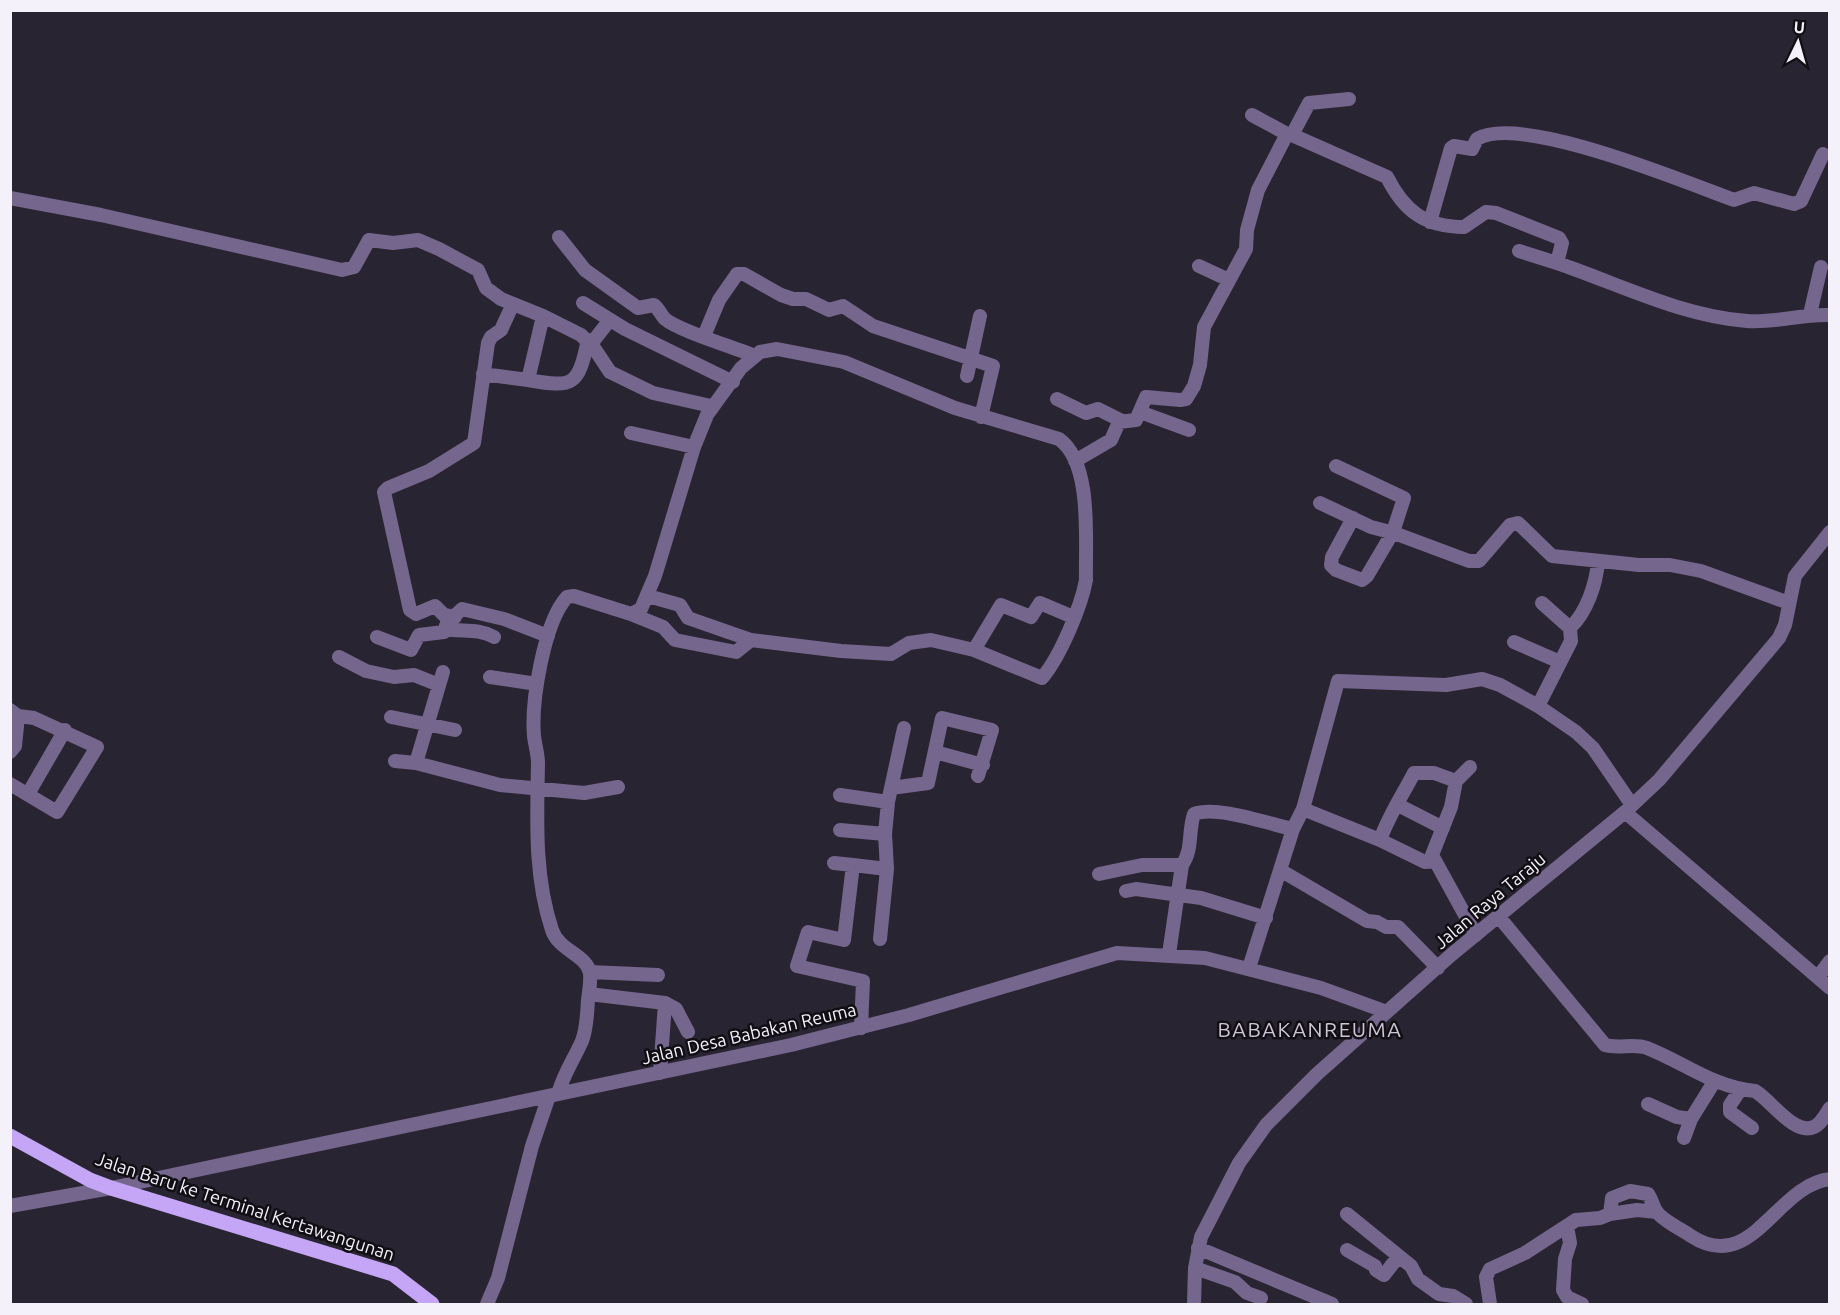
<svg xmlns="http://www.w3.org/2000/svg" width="1840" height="1315" viewBox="0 0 1840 1315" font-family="Ubuntu,sans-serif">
<rect width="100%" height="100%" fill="#292431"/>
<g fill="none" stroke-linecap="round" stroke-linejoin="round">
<path stroke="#75668d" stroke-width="14" d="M1349,99L1309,103L1292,135L1387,177C1404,211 1425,227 1464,227L1486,212L1496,213L1559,238L1562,243L1557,263C1619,284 1681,316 1747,321C1776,323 1801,314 1830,315
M1252,115L1287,134
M10,198L101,215L342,270L354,267L369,240L393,243L418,240L439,249L478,270L486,288L501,299L543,316L581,335L594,348L610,372L653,393L711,406
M1430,222L1451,148L1454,146L1472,149L1477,139C1520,113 1685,182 1734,200L1754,193L1794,204L1801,201L1823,154
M559,237L585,270L638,308L654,305C659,309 661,315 665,319C679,331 736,348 755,356
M1519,251L1557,263
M1199,266L1229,280
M583,303L625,329L733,382
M1810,314L1821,267
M543,316L528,380C574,388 578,386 588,340
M704,336L719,300L737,274H744L781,295L793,299H806L829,310L843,306L873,326L993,366L981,417
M591,344L609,321
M483,374L528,380
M967,376L980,316
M1057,399L1086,413L1098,409L1122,421
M1140,412L1189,430
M631,433L694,447
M1075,461L1111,440L1119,422L1136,420L1146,397L1180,400L1186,399L1194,386L1200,365L1204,327L1246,249L1247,230L1258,190L1287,134L1292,135
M1336,466L1404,498L1393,532L1367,576L1362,580L1336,570L1331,565L1332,557L1353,518
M1320,503L1371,527L1394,533L1469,561H1479L1510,525L1518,523L1552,556L1639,565H1670L1701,571L1789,603
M648,596L680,605L688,618L751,640L841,651L891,654L909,643L931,640L974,650L1001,605L1031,617L1040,603L1073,617
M631,614L663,627L675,640L736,652L751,640
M455,617L444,615L435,606L416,614L410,610L384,492L388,488L429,471L474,443L488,343L491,337L501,330L512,306
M1570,628C1587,612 1596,584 1598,562
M445,629C463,632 478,628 494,637
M377,637L411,650L419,635L444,632L447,623L462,609L504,619L548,636
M1514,642L1560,662
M339,657L366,671L394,677L414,675L439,685
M443,672L416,763L500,785L584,793L618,787
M490,677L537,684
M1538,706L1571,641L1570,628L1542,603
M10,710L18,716L34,718L97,747L57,812L10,784
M391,717L455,730
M10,752L15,746L18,716
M935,752L983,765
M395,761L416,763
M1470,767L1456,781L1451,807L1432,855L1476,935
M891,788L928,783L942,718L992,730L978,776
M28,794L65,730
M840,795L888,802
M1398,805L1443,828
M1303,809L1380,840L1425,862L1434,861
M1625,812L1830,988
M840,830L885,834
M1380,840C1389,815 1402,796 1414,773H1434L1456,781
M834,863L853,865
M1182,865C1193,850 1188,831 1194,814C1216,805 1269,824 1293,829
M1280,870L1367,921L1377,922L1386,927H1398L1438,968
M1099,874L1142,865H1182L1169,954
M1126,891L1136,889L1201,898L1266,918
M1499,917L1605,1045C1619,1049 1634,1043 1647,1048C1685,1063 1713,1087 1755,1091C1770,1099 1794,1136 1814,1127C1821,1124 1826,1114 1830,1108
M880,939L887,869
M1249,968L1293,829L1303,809L1338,681L1446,685L1482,679L1500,685L1538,706L1576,732L1593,748L1632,805
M590,972L658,975
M1818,977L1830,961
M589,994L665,1003L676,1009L688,1032
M861,1028L863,981L797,966L808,932L844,940L853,865L887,869L885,834L888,802L904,728
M660,1073L665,1003
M1740,1090L1730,1105V1112L1752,1128
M558,1094C563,1075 574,1059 582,1041C587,1028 587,1014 588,1000C589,992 591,981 590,973C586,954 559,951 552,930C534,876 537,819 538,763C538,754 535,745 534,736C531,702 544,622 567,597L574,596L631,614L641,609L655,576L694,447L707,415L741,368L760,352L777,349L844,362L955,408L1059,439C1093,463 1085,542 1086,580C1081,607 1060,657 1042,678L974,650
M1648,1104L1677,1117L1691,1119
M1684,1138L1691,1119L1714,1082
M10,1206L111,1188L791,1045L909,1015L1117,953L1205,958L1321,988L1387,1012
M1347,1214L1411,1266L1418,1279L1439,1294L1453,1296L1466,1304
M1610,1214L1637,1210L1657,1212
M1567,1226L1570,1243L1565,1259L1563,1290L1567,1297L1582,1304
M1198,1248L1332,1304
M1347,1250L1375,1266L1376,1270L1384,1275L1398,1257
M1195,1268L1235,1282L1247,1293L1261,1298
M487,1304L498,1278L532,1146L549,1096
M1194,1304L1195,1268L1201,1237L1239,1163L1266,1125L1317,1074L1451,955L1625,812L1659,780L1779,638L1785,625L1795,576L1830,532
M1490,1304L1486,1277L1490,1269L1525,1253L1576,1220L1600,1218L1610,1214L1612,1198L1630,1191L1648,1194C1652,1200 1653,1206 1656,1211C1663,1221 1681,1229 1691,1236C1752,1276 1776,1185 1830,1179"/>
<path stroke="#c5a5f6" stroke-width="15" d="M10,1136L90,1180L111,1188L393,1274L432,1304"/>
</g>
<g text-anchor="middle" stroke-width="5" stroke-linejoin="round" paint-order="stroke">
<g font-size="18" fill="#f4f1fa" stroke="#110e14">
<text transform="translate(1490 901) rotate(-40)" y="6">Jalan Raya Taraju</text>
<text transform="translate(749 1034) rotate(-13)" y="6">Jalan Desa Babakan Reuma</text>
<text transform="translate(245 1207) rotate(18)" y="6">Jalan Baru ke Terminal Kertawangunan</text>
</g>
<g font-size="21" letter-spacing="1.5" fill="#cbc5d6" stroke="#110e14">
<text x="1310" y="1037">BABAKANREUMA</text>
</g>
</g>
<rect width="1840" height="1315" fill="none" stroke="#f4f1fa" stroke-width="24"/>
<g transform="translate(1798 42) rotate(5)" stroke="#110e14" stroke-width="4.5" paint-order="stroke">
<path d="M0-4.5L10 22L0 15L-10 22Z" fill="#f4f1fa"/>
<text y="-9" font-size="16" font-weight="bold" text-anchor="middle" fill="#f4f1fa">U</text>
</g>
</svg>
